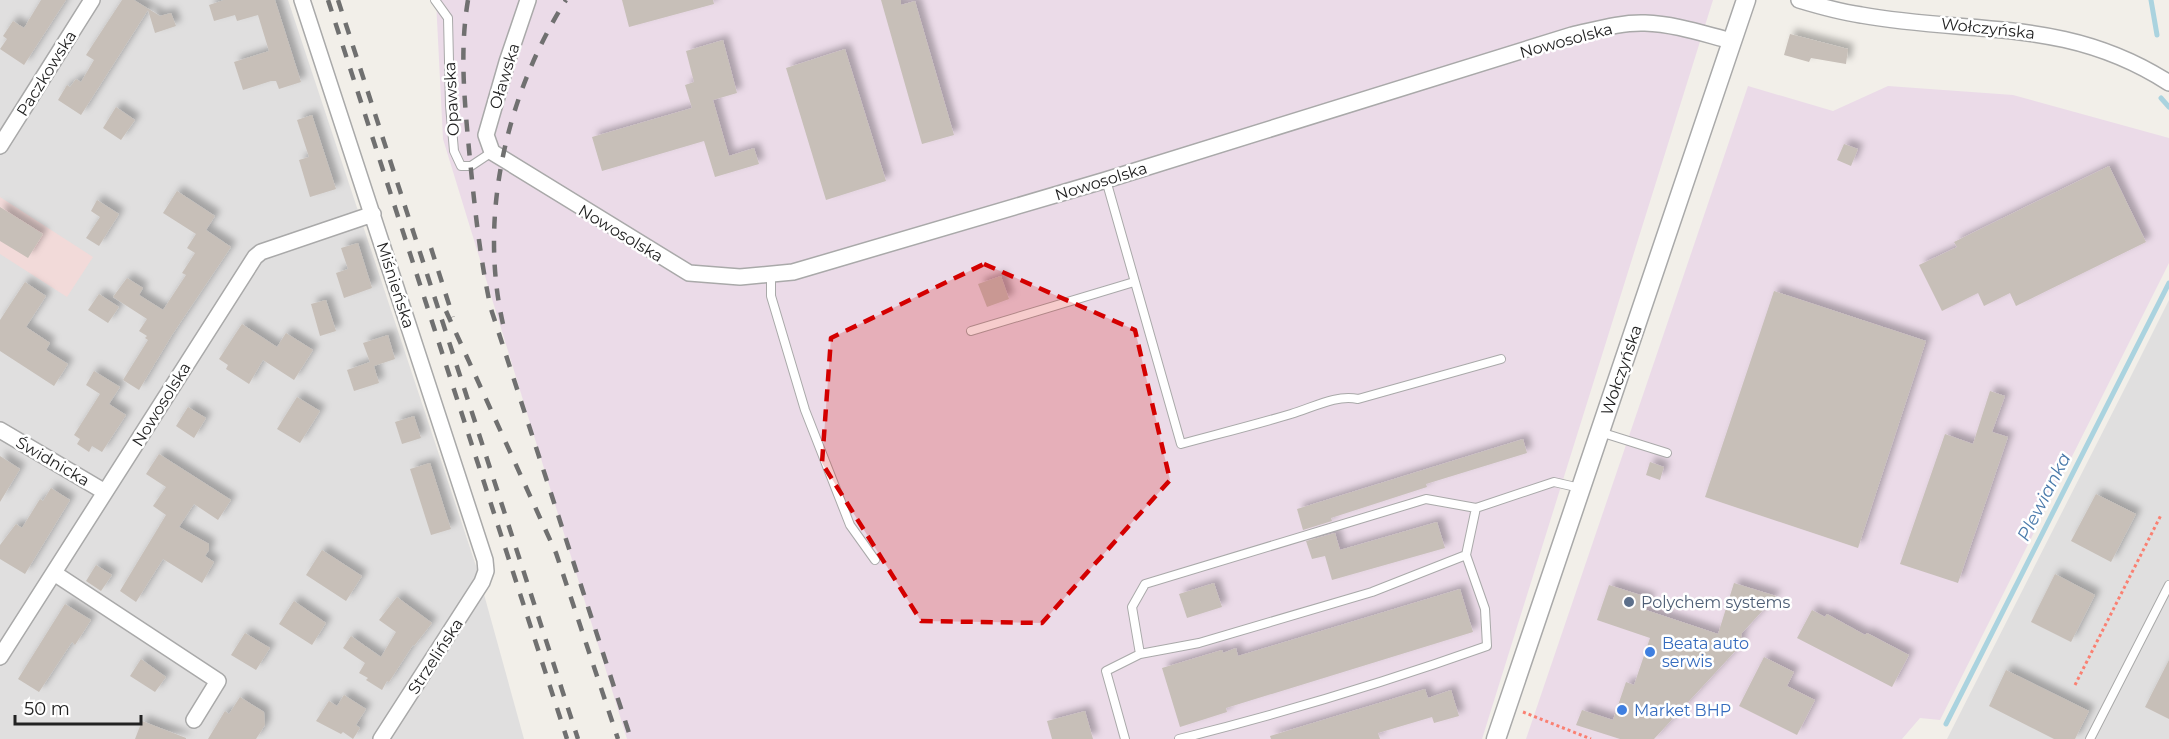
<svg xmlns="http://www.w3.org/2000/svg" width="2169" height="739" viewBox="0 0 2169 739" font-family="Montserrat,sans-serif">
<defs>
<filter id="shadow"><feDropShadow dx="5.5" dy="-5.5" stdDeviation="3" flood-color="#0004"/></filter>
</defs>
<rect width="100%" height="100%" fill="#f2efe9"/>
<path fill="#e0dfdf" d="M0,0H288L477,569L524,739H0Z
M2169,300V739H1947L2127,384Z"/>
<path fill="#f2dad9" d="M0,197L93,257L67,297L0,254Z"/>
<path fill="#ebdbe8" d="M436,0H1713L1482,739H627L443,139Z
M1748,86L1833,111L1888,86L2013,95L2169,138V263L1940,720L1920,718L1902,739H1526Z"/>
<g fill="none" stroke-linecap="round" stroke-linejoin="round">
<path stroke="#aad3df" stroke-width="5" d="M2151,0L2157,35
M2161,98L2169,107
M1946,724L2169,283"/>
</g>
<path fill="#c7bfb8" filter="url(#shadow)" d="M41,0H66L24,65L0,49L7,39L3,36L13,21L24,28Z
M122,0H134L160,16L171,13L176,26L155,33L148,10L81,115L58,100L67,85L70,87L76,79L81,82L94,60L86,55Z
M224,0H275L301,82L279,89L276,81H271L243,90L234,62L269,51L258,15L237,21L235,15L214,21L209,5Z
M622,0H713L714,4L629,27Z
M881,0H901V5L915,1L954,135L922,144Z
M1790,34L1848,49L1846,64L1811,58L1809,62L1784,55Z
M723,40L737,93L713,100L729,156L754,148L759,164L715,177L704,141L602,171L592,137L692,108L685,85L694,82L686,51Z
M845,49L886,181L826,200L786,68Z
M116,107L135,120L121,140L103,128Z
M312,115L336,189L310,197L299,160L309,157L297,120Z
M1844,144L1858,149L1851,166L1837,160Z
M2109,166L2146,242L2016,306L2010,293L1984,306L1978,293L1942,311L1919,265L1957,247L1954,242Z
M177,191L215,216L206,230L231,247L172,335L139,390L123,380L148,340L145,338L147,336L139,331L147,319L113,297L127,278L143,288L139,295L163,310L186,275L182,273L195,253L187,248L196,234L163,213Z
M97,200L119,214L99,246L86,238L100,217L91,211Z
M0,207L43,234L28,258L0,241Z
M358,243L372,288L344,298L336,273L348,269L341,248Z
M1001,276L1009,299L987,307L978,284Z
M25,282L46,296L26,327L50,343L46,350L68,364L54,386L0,351V320Z
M1774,291L1926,341L1858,548L1705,497Z
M99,294L119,307L108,323L88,310Z
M326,300L336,331L320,336L311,304Z
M242,324L277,347L286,333L313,350L294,380L263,360L249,384L226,369L228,365L219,359Z
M388,335L395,359L374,366L379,383L354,391L347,370L370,362L363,343Z
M94,371L120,387L109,404L126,415L102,452L92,446L89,452L77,444L80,439L74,435L100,394L86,385Z
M1990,391L2005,396L1992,432L2008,437L1958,583L1900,564L1945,434L1973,444Z
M297,397L320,411L300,443L277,429Z
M188,407L206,418L194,438L176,426Z
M414,416L421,438L402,444L395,422Z
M1523,439L1527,453L1426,484L1427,487L1331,518L1332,521L1303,530L1297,509Z
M159,454L231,500L218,520L194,504L179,527L209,544V550L205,556L214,562L202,583L163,559L136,602L120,591L166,515L153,506L166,487L146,474Z
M0,456L20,469L0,502Z
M1650,462L1664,467L1660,480L1646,475Z
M430,463L451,529L431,535L410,469Z
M51,488L70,500L25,574L0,559V545L16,524L22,528L40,499L43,501Z
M2096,494L2136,514L2111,562L2071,541Z
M1437,522L1445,548L1332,580L1325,556L1312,559L1306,541L1335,533L1340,550Z
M322,550L362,576L346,601L306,575Z
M96,565L112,575L101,591L86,581Z
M2055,574L2095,595L2071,642L2031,622Z
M1214,583L1222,607L1187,618L1179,594Z
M1734,583L1776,596L1742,633L1740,646L1654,739H1620L1576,725L1582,710L1613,720L1626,682L1634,685L1650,638L1597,620L1609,585L1650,598L1646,610L1718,634Z
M1460,589L1473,632L1226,708L1227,712L1180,727L1162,668L1222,650L1223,653L1236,648L1238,656Z
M397,597L432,623L414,646L413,645L389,682L387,681L382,690L366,680L368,678L359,673L365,663L343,648L351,636L381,657L396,632L379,620Z
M294,601L326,623L312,645L279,624Z
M65,604L91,620L75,645L72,642L39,692L18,679Z
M1812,610L1825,617L1827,614L1865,635L1867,633L1909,655L1892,687L1797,638Z
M245,633L270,648L256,670L231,655Z
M1764,657L1794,672L1787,686L1815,700L1797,735L1739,706Z
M141,659L166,677L155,692L130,676Z
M2169,660V719L2145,707Z
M2006,670L2089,711L2075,739H2054L1989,706Z
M1425,689L1428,698L1451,690L1459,716L1434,723L1432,717L1378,733L1380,739H1271L1270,736Z
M344,695L366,709L356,725L360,728L353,739L343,732L341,734L316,721L329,701L337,706Z
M240,697L264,712L265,725L256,739H208L225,711L229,714Z
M1085,711L1093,739H1052L1047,721Z
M142,721L186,738V739H135Z"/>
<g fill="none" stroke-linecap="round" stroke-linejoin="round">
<g stroke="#a9a9a9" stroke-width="10">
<path id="service" d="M435,0L448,18L450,105L454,151L461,166H471L492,152
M1106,180L1181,444C1218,434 1254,425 1291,414C1312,408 1336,394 1358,399L1501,359
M771,274V296L805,410L850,525L875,560
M971,331L1134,282
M1600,432L1667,453
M1140,654L1199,643L1372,592L1466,555
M1125,739L1106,671L1140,654L1132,607L1145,584L1426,499L1476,508L1554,482L1580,488
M1179,739C1283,713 1386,682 1487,646L1485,609L1466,555L1476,508
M2090,739L2169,585"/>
</g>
<g stroke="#a9a9a9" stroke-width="18">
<path id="minor" d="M302,0L485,560L486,571L482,582L381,739
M528,0L507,62L486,135L492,152L689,273L740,277L793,272L1106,180L1572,35C1595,30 1621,22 1645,23C1675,24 1704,34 1732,41
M1799,0C1819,6 1840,12 1861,15C1973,35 2067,17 2169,83
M0,146L92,0
M0,430L105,492
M54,573L218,681L194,720
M0,657L255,257L261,252L373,214"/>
</g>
<g stroke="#a9a9a9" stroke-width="21">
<path id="tertiary" d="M1496,739L1746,0"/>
</g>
<path stroke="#fa8072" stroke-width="3" stroke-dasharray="3 3" stroke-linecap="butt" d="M2075,685L2161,515
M1523,712L1591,739"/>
<use href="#service" stroke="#fff" stroke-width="8"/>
<use href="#minor" stroke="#fff" stroke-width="15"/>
<use href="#tertiary" stroke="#fff" stroke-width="18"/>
<path stroke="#707070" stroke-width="4.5" stroke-dasharray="12 12" stroke-linecap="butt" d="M328,0L567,739
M338,0L578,739
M468,0C459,53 465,106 470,160C475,210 480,259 491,309L631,739
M431,248L453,317
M446,311L556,553L618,739
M503,324C478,215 507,93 566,0"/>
</g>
<path fill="#d40000" fill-opacity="0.2" stroke="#d40000" stroke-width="4.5" stroke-dasharray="12 8" stroke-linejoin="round" d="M984,264L1135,330L1170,480L1042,623L921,621L822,463L831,338Z"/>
<circle fill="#5c6f8a" stroke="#fff" stroke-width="2" cx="1629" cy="602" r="6"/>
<g fill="#3f7fe0" stroke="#fff" stroke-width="2">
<circle cx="1650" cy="652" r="6"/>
<circle cx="1622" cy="710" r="6"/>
</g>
<g text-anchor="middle" stroke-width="5" stroke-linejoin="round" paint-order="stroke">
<g font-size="16" fill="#222" stroke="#fff">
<text transform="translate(1988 28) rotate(6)" y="6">Wołczyńska</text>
<text transform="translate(1566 40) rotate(-15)" y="6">Nowosolska</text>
<text transform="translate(46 73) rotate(-58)" y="6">Paczkowska</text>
<text transform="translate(504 76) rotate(-73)" y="6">Oławska</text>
<text transform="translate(451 99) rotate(-93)" y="6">Opawska</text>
<text transform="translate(1101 181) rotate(-17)" y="6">Nowosolska</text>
<text transform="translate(621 233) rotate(31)" y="6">Nowosolska</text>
<text transform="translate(396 285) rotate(72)" y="6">Miśnieńska</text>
<text transform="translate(1621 370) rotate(-71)" y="6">Wołczyńska</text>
<text transform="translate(161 404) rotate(-58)" y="6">Nowosolska</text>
<text transform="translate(53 461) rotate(30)" y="6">Świdnicka</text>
<text transform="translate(435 656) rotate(-57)" y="6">Strzelińska</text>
</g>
<g font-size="16" fill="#4e5e75" stroke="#fff" text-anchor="start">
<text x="1641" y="608">Polychem systems</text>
</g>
<g font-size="16" fill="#366cbe" stroke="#fff" text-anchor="start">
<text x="1662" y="649">Beata auto<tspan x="1662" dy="18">serwis</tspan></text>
<text x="1634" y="716">Market BHP</text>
</g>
<g font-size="18" font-style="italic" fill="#4a7aab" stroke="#fff">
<text transform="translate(2044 497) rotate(-63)" y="6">Plewianka</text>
</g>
</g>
<path d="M15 715v9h126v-9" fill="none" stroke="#222222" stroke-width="3"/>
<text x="24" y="715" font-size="18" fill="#222222" stroke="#ffffff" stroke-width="4.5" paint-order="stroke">50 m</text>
</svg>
